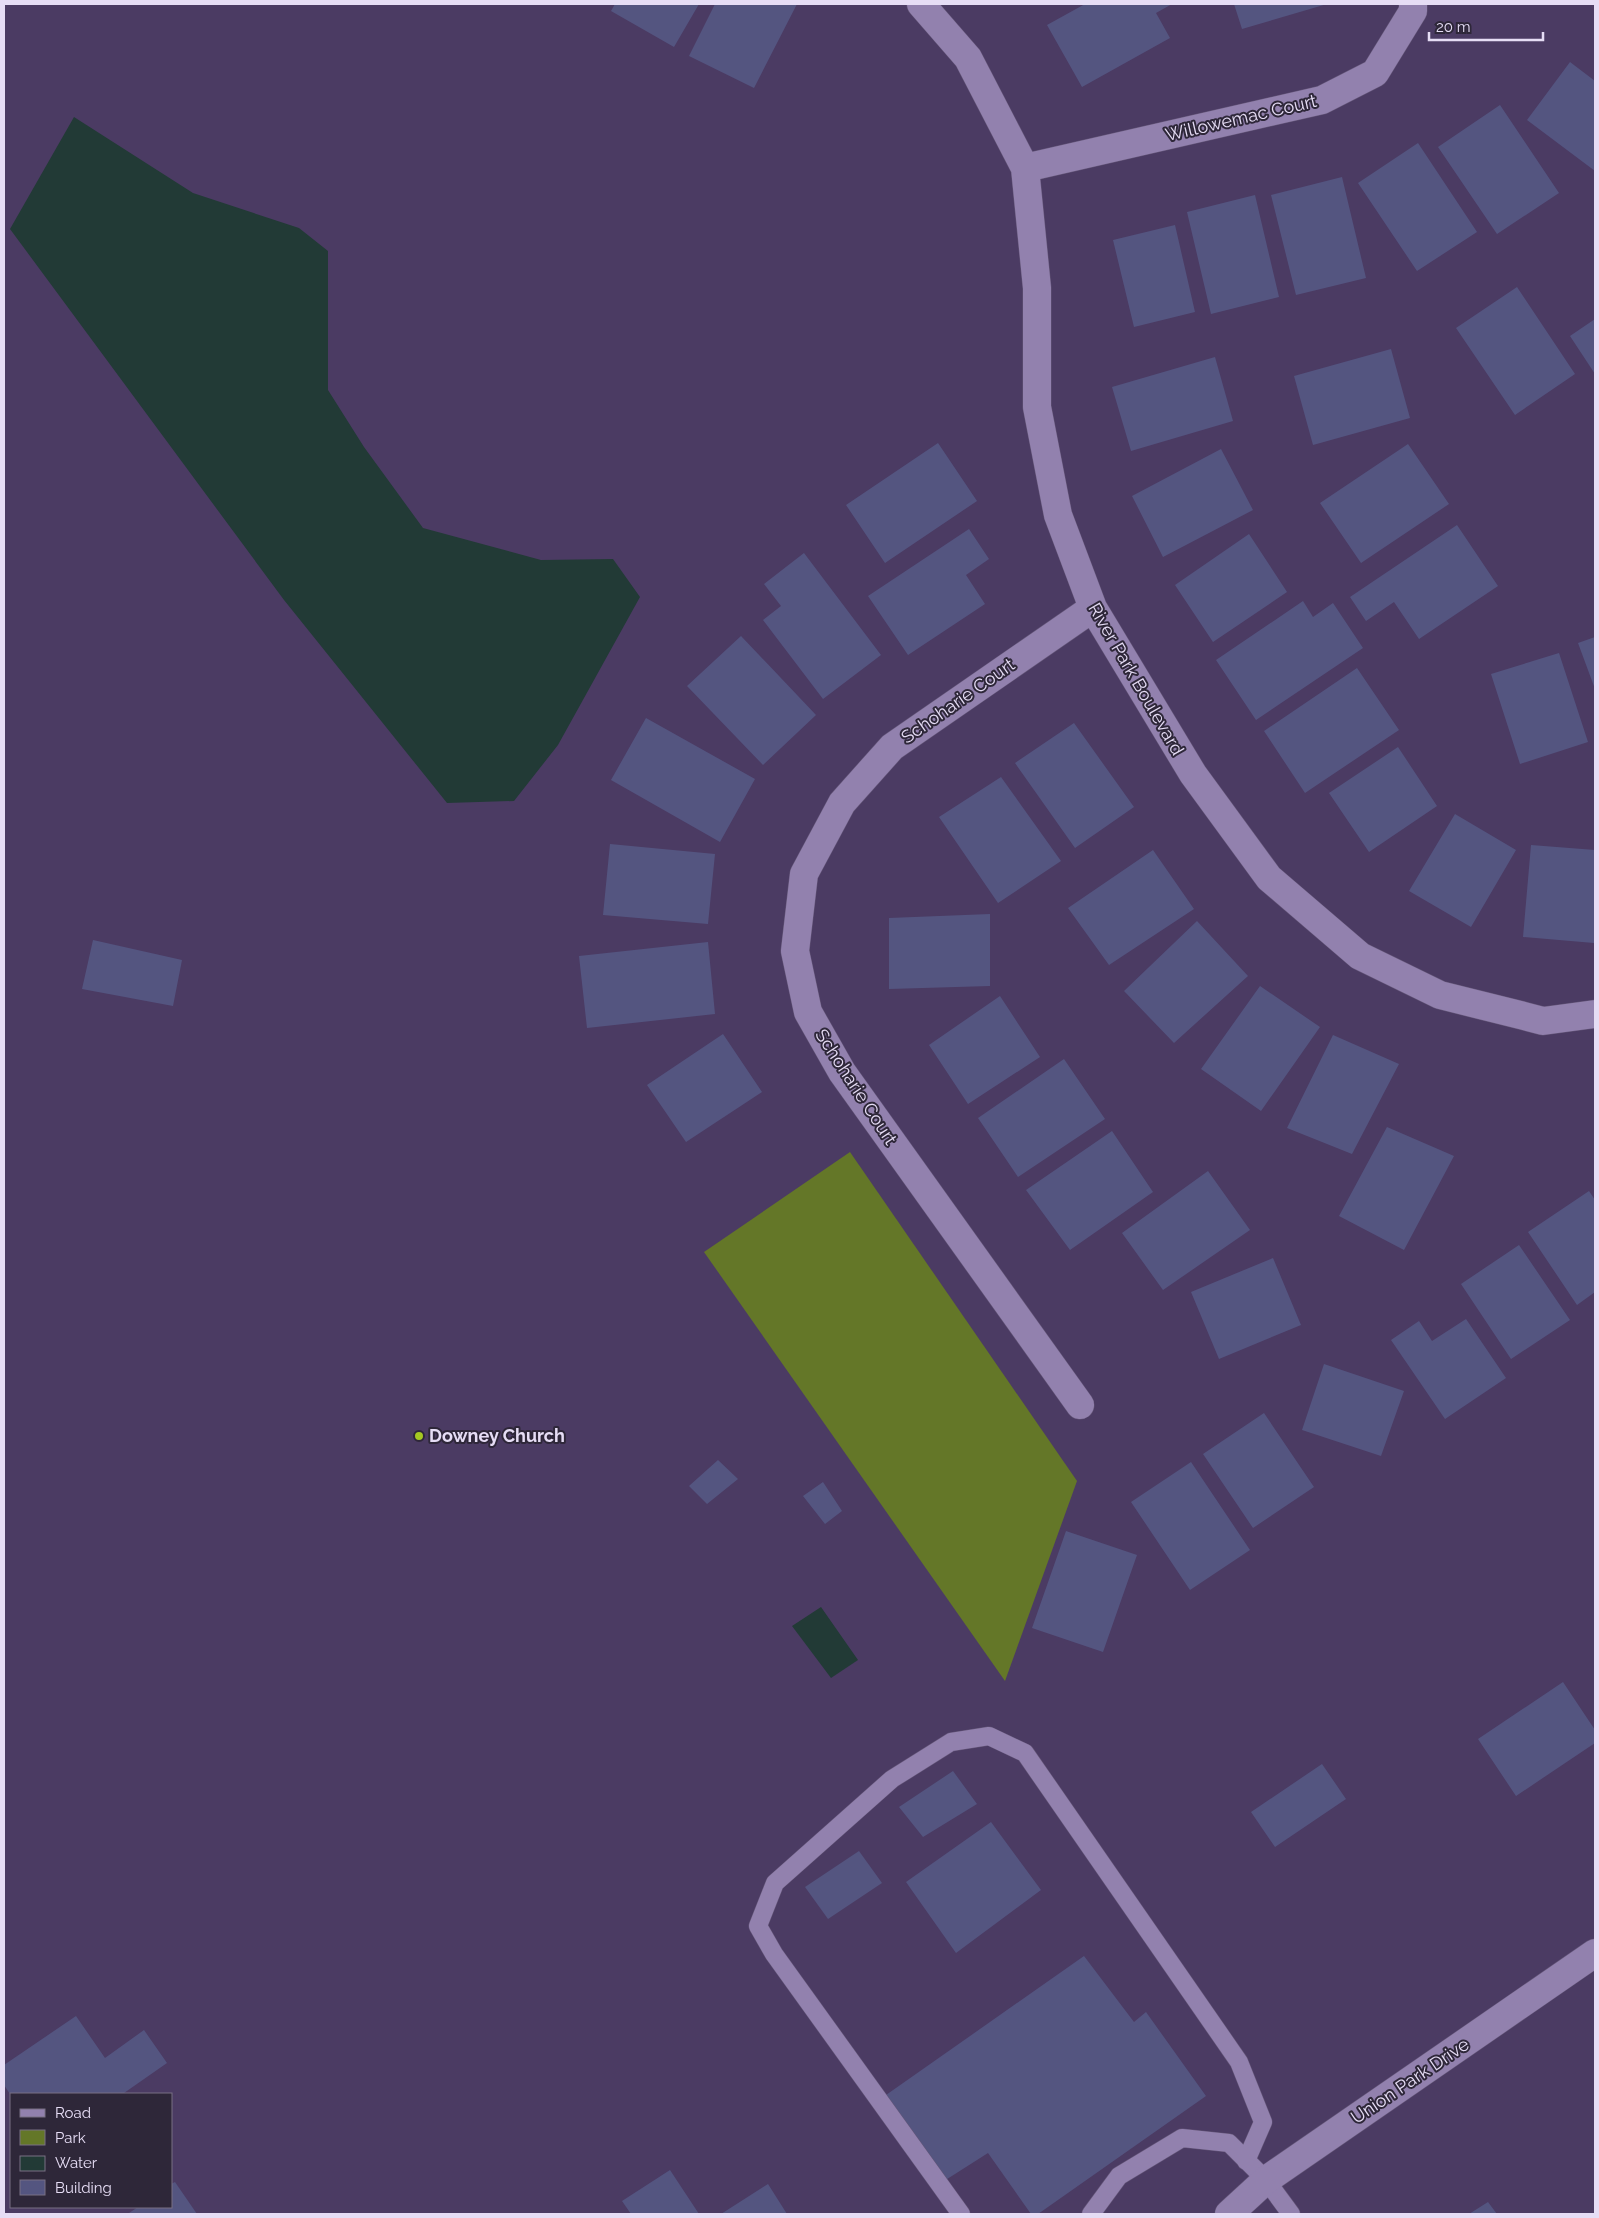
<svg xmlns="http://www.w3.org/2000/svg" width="1599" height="2218" viewBox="0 0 1599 2218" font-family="Raleway,sans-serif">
<rect width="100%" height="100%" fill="#4b3b63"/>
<path fill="#647728" d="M850,1152L1077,1481L1005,1681L704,1252Z"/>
<path fill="#223a36" d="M74,117L193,193L299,228L328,251V390L364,447L423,528L541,560L613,559L640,597L558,745L514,801L447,803L284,600L10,229Z
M821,1607L858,1660L831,1678L792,1626Z"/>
<path fill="#545580" d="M615,4H699L674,47L611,11Z
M715,4H797L754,88L689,56Z
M1085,4H1172L1156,13L1170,38L1082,87L1047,25Z
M1234,4H1327L1242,29Z
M1570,62L1595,81V171L1527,120Z
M1500,105L1559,193L1497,234L1438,147Z
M1418,143L1477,232L1417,271L1358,183Z
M1342,177L1366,278L1296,295L1271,195Z
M1255,195L1279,297L1211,314L1187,212Z
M1175,225L1195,312L1134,327L1113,240Z
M1517,287L1575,374L1515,415L1456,328Z
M1595,319V374L1570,336Z
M1391,349L1410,418L1313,445L1294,376Z
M1215,357L1233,421L1131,451L1112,387Z
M938,443L977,501L885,563L846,505Z
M1408,444L1449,504L1361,563L1320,503Z
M1221,449L1253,510L1163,557L1132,496Z
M1457,525L1498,586L1419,639L1394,602L1366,621L1350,597Z
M969,529L989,559L966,575L985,604L908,655L868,596Z
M1249,534L1287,592L1213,642L1175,585Z
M804,553L881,655L823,699L763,620L781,606L764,584Z
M1303,601L1313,617L1333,603L1363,648L1256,720L1216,660Z
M741,636L816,715L763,765L687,686Z
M1595,637V689L1578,643Z
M1559,653L1588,742L1520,764L1491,674Z
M1357,668L1399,730L1305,793L1264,731Z
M646,718L755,779L720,842L611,780Z
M1074,723L1134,807L1075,848L1015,763Z
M1398,747L1437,806L1369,852L1329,793Z
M1001,777L1061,861L998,903L939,817Z
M1455,814L1516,850L1471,927L1409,891Z
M610,844L715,854L708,924L603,915Z
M1531,845L1595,850L1594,943L1523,937Z
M1153,850L1194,909L1109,965L1068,908Z
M990,914V986L889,989V918Z
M1197,921L1248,976L1174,1043L1124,991Z
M93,940L182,960L173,1006L82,989Z
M708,942L715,1014L587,1028L579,956Z
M1260,986L1320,1027L1261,1111L1201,1069Z
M1000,996L1040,1057L968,1104L929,1045Z
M723,1034L762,1092L686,1142L647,1085Z
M1333,1035L1399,1064L1352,1154L1287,1128Z
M1064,1059L1105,1119L1018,1177L978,1118Z
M1387,1127L1454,1156L1404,1250L1339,1216Z
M1112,1131L1153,1192L1070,1250L1026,1190Z
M1208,1171L1250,1230L1163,1290L1122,1233Z
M1589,1191L1595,1200V1292L1577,1305L1528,1232Z
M1519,1245L1570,1320L1511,1359L1461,1284Z
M1273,1258L1301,1325L1219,1359L1191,1292Z
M1466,1319L1506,1378L1445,1419L1391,1340L1419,1321L1432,1341Z
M1324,1364L1404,1391L1381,1456L1302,1430Z
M1264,1413L1314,1487L1253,1528L1203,1454Z
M718,1460L738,1479L707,1504L689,1486Z
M1191,1462L1250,1550L1190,1590L1131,1502Z
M823,1482L842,1511L825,1524L803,1496Z
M1066,1531L1137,1555L1103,1652L1032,1628Z
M1563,1682L1595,1730V1743L1516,1796L1478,1739Z
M1322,1764L1346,1799L1275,1847L1251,1812Z
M953,1771L977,1804L923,1837L899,1807Z
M991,1822L1041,1890L956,1953L906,1882Z
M859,1851L882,1883L828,1919L805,1887Z
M1084,1956L1134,2022L1146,2012L1206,2096L1038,2214H1031L988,2153L944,2181L886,2095Z
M76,2016L105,2058L144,2030L167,2063L124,2093L125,2094H10L4,2085V2065Z
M670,2170L699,2214H631L622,2201Z
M175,2182L197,2214H130L129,2213L138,2207H171V2184Z
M768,2184L787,2214H721Z
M1488,2202L1497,2214H1469Z"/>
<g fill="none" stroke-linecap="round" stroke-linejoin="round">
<g stroke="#645678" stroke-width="19">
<path id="lane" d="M961,2214L774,1954L758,1926L775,1883L892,1779L951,1742L989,1736L1025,1753L1239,2062L1263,2122L1246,2161
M1091,2214L1119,2176L1182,2138L1229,2143L1266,2180L1291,2214"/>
</g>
<g stroke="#645678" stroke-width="29">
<path id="street" d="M921,4L968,58L1025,168L1037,288V407L1058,515L1093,608L1193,774L1269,878L1360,956L1440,995L1524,1016L1543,1021L1595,1014
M1025,168L1322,100L1375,73L1413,11V4
M1080,1405L842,1072L808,1012L795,951L804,874L842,803L892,747L1093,608
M1229,2214L1266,2180L1595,1953"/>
</g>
<use href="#lane" stroke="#9281ae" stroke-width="18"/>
<use href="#street" stroke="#9281ae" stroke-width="28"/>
</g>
<circle fill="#a5c822" stroke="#2e2739" stroke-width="2" cx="419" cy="1436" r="5"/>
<g text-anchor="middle" stroke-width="4" stroke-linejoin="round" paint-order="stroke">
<g font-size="18" fill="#e6ddf5" stroke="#2e2739">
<text transform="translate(1241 118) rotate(-13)" y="6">Willowemac Court</text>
<text transform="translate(1136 679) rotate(60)" y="6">River Park Boulevard</text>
<text transform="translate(958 701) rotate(-35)" y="6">Schoharie Court</text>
<text transform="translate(856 1087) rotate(57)" y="6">Schoharie Court</text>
<text transform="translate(1410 2081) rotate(-34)" y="6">Union Park Drive</text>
</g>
<g font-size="18" font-weight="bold" fill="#e6ddf5" stroke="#2e2739" text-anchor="start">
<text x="429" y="1442">Downey Church</text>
</g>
</g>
<rect width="1599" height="2218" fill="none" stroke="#e6ddf5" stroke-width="10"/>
<rect x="10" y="2093" width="162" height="115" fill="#2e2739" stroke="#787084"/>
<rect x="20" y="2109" width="25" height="8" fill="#9281ae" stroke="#787084"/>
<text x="55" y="2118" font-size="15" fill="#e6ddf5">Road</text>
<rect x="20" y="2130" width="25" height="15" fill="#647728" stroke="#787084"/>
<text x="55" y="2143" font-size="15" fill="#e6ddf5">Park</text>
<rect x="20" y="2156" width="25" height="15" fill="#223a36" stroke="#787084"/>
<text x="55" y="2168" font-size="15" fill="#e6ddf5">Water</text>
<rect x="20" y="2180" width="25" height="15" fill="#545580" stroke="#787084"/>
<text x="55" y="2193" font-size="15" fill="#e6ddf5">Building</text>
<path d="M1429 32v8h114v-8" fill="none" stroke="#e6ddf5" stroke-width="2.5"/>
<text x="1436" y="32" font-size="15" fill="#e6ddf5" stroke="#2e2739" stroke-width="4" paint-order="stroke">20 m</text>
</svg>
